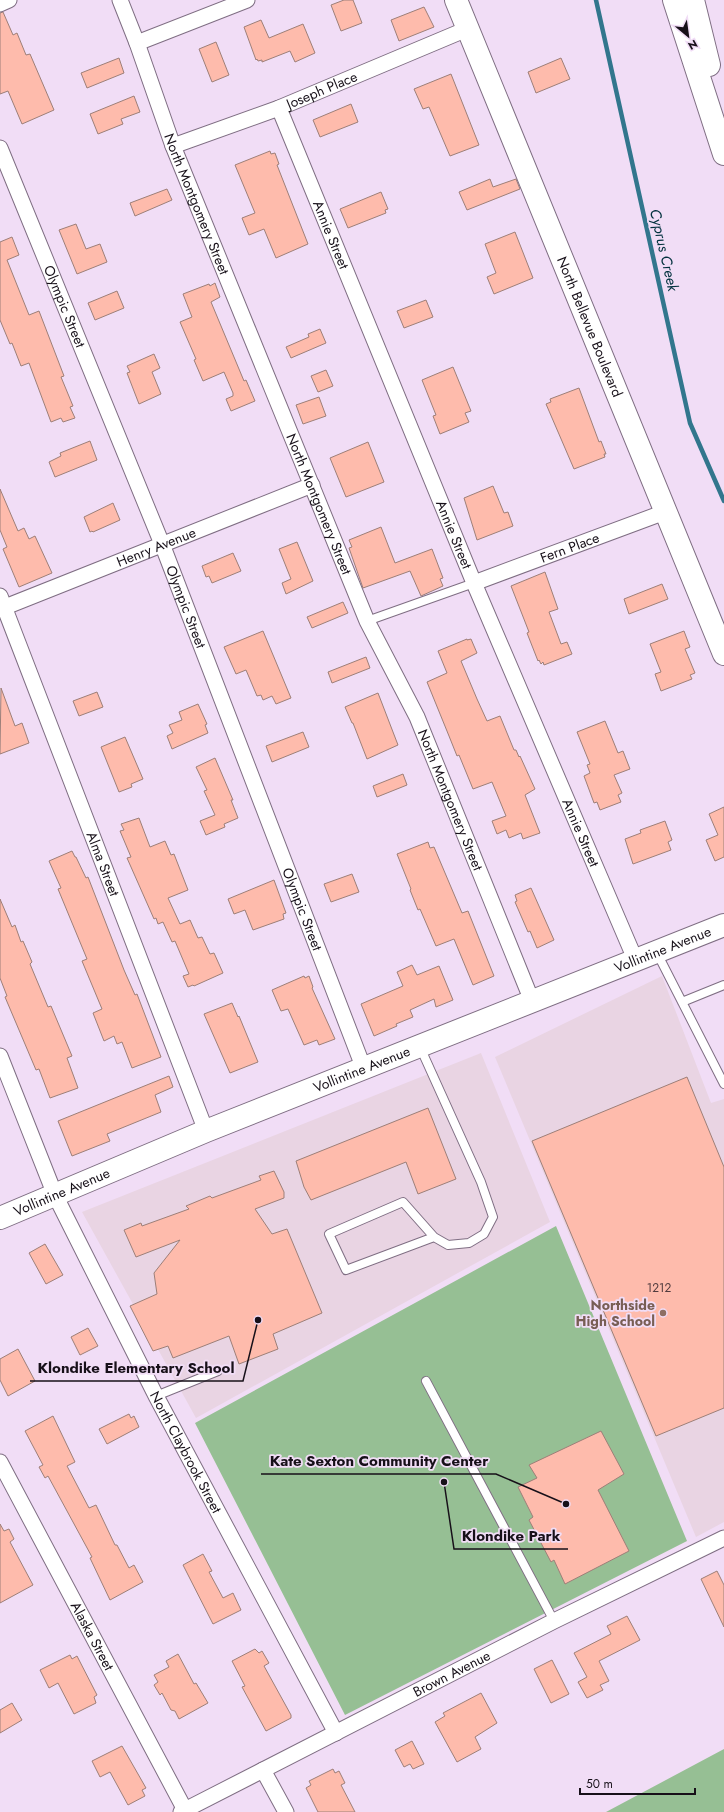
<svg xmlns="http://www.w3.org/2000/svg" width="724" height="1812" viewBox="0 0 724 1812" font-family="Jost,sans-serif">
<rect width="100%" height="100%" fill="#f1ddf6"/>
<path fill="#e9d4e3" d="M662,976L711,1103L724,1099V1522L696,1537L495,1057Z
M481,1053L550,1222L196,1418L82,1212Z"/>
<path fill="#96bf94" d="M556,1226L687,1541L345,1715L195,1423Z
M724,1749V1812H606Z"/>
<g fill="none" stroke-linecap="round" stroke-linejoin="round">
<path stroke="#32768d" stroke-width="4.5" d="M596,0L690,423L724,501"/>
</g>
<path fill="#febbac" stroke="#9d7f78" d="M344,0H353L362,23L341,31L331,5Z
M424,7L434,27L399,41L391,20Z
M3,12L13,35L17,33L26,55L30,54L54,110L22,124L8,91L0,94V13Z
M261,20L269,38L303,24L315,53L295,62L290,51L262,62V60L258,61L257,59L256,60L244,27Z
M216,42L229,75L212,82L199,49Z
M119,58L124,73L87,88L81,73Z
M561,58L570,79L536,93L528,72Z
M451,74L479,145L450,156L429,107L423,109L414,89Z
M134,96L140,112L121,119L123,124L98,134L90,114Z
M351,104L358,122L320,137L313,120Z
M270,151L271,154L275,153L279,164L277,165L308,244L276,258L264,229L249,235L242,218L255,213L235,165Z
M490,179L493,187L516,179L520,189L467,210L459,192Z
M167,189L172,200L135,216L130,203Z
M381,192L388,209L385,210L386,213L348,228L340,209Z
M76,224L86,249L100,244L107,262L77,274L59,230Z
M515,232L533,278L494,294L487,277L496,273L485,244Z
M12,237L19,255L7,260L29,315L39,311L64,376L61,377L73,406L70,407L75,418L63,422L61,418L51,422L29,363L21,366L12,343L10,344L0,320V242Z
M215,283L220,297L211,302L244,381L246,380L255,401L231,411L226,399L233,396V393L224,372L203,381L194,360L196,359L180,322L192,317L183,294L209,284L210,286Z
M117,291L124,308L95,320L88,303Z
M426,300L433,317L404,328L397,311Z
M320,329L326,343L291,358L286,347L309,337L308,334Z
M154,354L160,368L152,372L161,394L139,404L127,373L130,372L127,366Z
M453,367L471,411L465,413L469,422L440,434L433,416L436,415L422,380Z
M326,370L333,386L318,392L311,376Z
M579,388L599,442L601,441L606,454H604L605,457L574,469L546,404L551,402L550,399Z
M319,397L326,416L303,424L296,405Z
M90,441L97,460L55,477L49,462L61,456L60,453Z
M368,442L384,482L346,497L330,458Z
M493,486L504,513L508,512L513,526L477,540L464,498Z
M0,489L18,531L24,528L29,539L35,536L52,573L19,587L3,549L7,547L0,530Z
M113,503L120,520L93,532L92,531L90,532L84,517Z
M381,527L395,563L432,549L443,578L440,579L443,586L421,596L410,571L363,588L349,548L352,547L349,540Z
M297,542L313,581L286,594L282,583L291,579L279,549Z
M233,553L241,571L212,583L209,576L206,577L202,566Z
M545,572L558,609L549,612L561,644L567,642L572,654L544,665L543,662L541,664L539,660L538,661L527,633L529,632L511,586Z
M662,584L668,599L629,614L624,599Z
M343,602L348,613L312,628L307,617Z
M263,631L291,698L276,704L272,696L263,700L261,695L257,696L246,670L236,674L224,647Z
M684,631L690,647L685,649L695,673L690,675L692,679L661,691L655,674L661,672L650,644Z
M467,639V640L471,639L477,653L461,661L477,699L487,721L500,716L514,750H516L519,757L520,756L535,789L525,795L540,833L523,839L521,833L509,838L506,830L497,834L492,821L506,816L492,782L473,789L459,755L457,756L449,736L427,682L447,673L438,651Z
M366,657L370,668L332,683L328,672Z
M1,688L15,726L22,723L29,743L0,754Z
M97,692L103,707L79,716L73,701Z
M378,693L398,745L367,759L353,723H352L345,707Z
M198,704L207,724L205,725L208,733L172,749L167,736L173,733L169,725L182,720L179,712Z
M605,721L618,753L623,751L630,769L614,775L622,793L618,795L621,802L600,810L597,802L594,803L584,776L590,773L587,765L590,764L577,732Z
M303,732L309,747L272,762L266,746Z
M125,737L143,779L131,784L132,787L119,792L101,747Z
M215,758L233,800H231L238,818L224,824L225,827L206,835L200,821L215,815L204,791L207,790L196,767Z
M403,774L407,785L377,797L373,786Z
M724,807V857L715,861L706,840L718,835L709,814Z
M139,818L150,847L165,841L171,855L174,854L188,890L168,898L180,924L190,920L198,938L202,937L210,954L214,953L223,973L194,986L193,985L188,987L183,976L189,974L175,941L172,942L163,922L158,924L156,918L154,919L127,858L131,857L120,831L124,830L121,824Z
M665,821L672,840L668,842L671,850L633,864L625,839L641,833L640,830Z
M428,842L430,848L434,847L462,913L468,911L494,976L473,985L454,939L436,946L420,909L418,910L410,890L411,889L397,854Z
M72,851L75,857H76L86,878L88,877L124,970L135,995L137,994L161,1057L132,1068L122,1042L117,1044L114,1036L104,1041L93,1013L102,1009L82,961L87,959L58,889L61,888L49,861Z
M352,874L359,892L331,902L324,884Z
M274,880L286,913L283,914L284,919L253,930L245,910L234,914L228,899Z
M531,888L554,940L537,948L530,931L528,932L515,902L517,901L515,895Z
M0,899L12,927L15,925L21,942L23,941L32,962L30,964L48,1007L51,1006L72,1056L67,1058L78,1088L50,1098L39,1069L36,1070L5,997L7,996L0,978Z
M412,965L417,975L439,966L453,1000L436,1007L434,999L410,1010L413,1017L396,1024L397,1026L374,1036L361,1004L403,986L397,972Z
M304,976L305,978L309,976L313,987L312,988L335,1039L319,1045L317,1040L304,1045L288,1009L281,1011L272,990Z
M232,1003L238,1017L239,1016L258,1062L230,1073L204,1014Z
M169,1076L173,1087L155,1095L161,1112L107,1134L110,1141L72,1156L58,1121Z
M687,1077L724,1167V1408L656,1436L532,1141Z
M428,1108L456,1179L418,1194L406,1162L311,1200L304,1187L296,1161Z
M274,1171L284,1192V1198L255,1209L272,1234L287,1229L322,1313L273,1334L278,1349L239,1364L229,1336L173,1358L168,1346L153,1351L130,1306L157,1294L154,1273L180,1240L136,1257L124,1230L141,1223L142,1226L189,1209L186,1206L210,1196L212,1198L261,1180L259,1176Z
M45,1244L63,1275L46,1284L29,1253Z
M88,1328L98,1346L80,1355L71,1337Z
M18,1349L35,1381L8,1396L0,1380V1359Z
M129,1414L131,1418L134,1416L139,1427L107,1444L99,1429Z
M53,1416L75,1462L67,1466L89,1508L96,1505L115,1545H117L129,1568L134,1565L143,1582L110,1600L90,1558L92,1557L48,1476L45,1478L39,1467L43,1465L25,1431Z
M601,1431L624,1474L598,1490L629,1551L565,1584L554,1560L551,1562L529,1520L533,1517L518,1487L537,1478L529,1465Z
M0,1524L4,1531L9,1529L14,1539L10,1542L33,1585L0,1603Z
M203,1554L212,1571L209,1572L223,1598L233,1593L241,1610L213,1624L183,1565Z
M717,1571L724,1585V1627L701,1579Z
M627,1616L640,1640L599,1661L609,1681L600,1685L603,1690L587,1698L578,1682L587,1677L574,1653L611,1634L607,1626Z
M255,1649L259,1653L262,1651L269,1663L264,1666L291,1715V1718L266,1731L242,1687L245,1686L232,1661Z
M178,1654L194,1684L196,1683L208,1703L179,1719L175,1711L171,1710L162,1693L160,1695L154,1685L158,1682L154,1675L169,1667L166,1661Z
M70,1655L72,1659L77,1656L97,1695L94,1697L96,1703L74,1714L58,1683L49,1688L40,1670Z
M552,1660L569,1694L551,1703L534,1669Z
M481,1693L497,1723L475,1737L481,1749L457,1762L435,1722L445,1716L443,1713Z
M12,1703L22,1720L0,1733V1710Z
M412,1741L424,1764L413,1769L410,1764L404,1767L395,1750Z
M122,1746L146,1788L142,1790L145,1796L128,1805L110,1772L100,1777L92,1761Z
M333,1769L335,1773L339,1771L345,1783L341,1785L355,1812H318L306,1788L311,1785L309,1781Z"/>
<g fill="none" stroke-linecap="round" stroke-linejoin="round">
<g stroke="#7f6e83" stroke-width="10">
<path id="lane" d="M367,621L474,583
M657,953L724,1084
M682,1002L724,985
M420,1047L481,1182L493,1217L484,1234L469,1243L448,1245L434,1237L346,1270L329,1234L403,1202L434,1237
M426,1381L554,1621
M156,1396L218,1371"/>
</g>
<g stroke="#7f6e83" stroke-width="17">
<g id="street">
<path id="s1" d="M120,0L137,43L173,146L367,621L417,717L532,1001"/>
<path d="M0,4L9,0"/>
<path d="M137,43L247,0"/>
<path id="s2" d="M279,108L474,583L635,959"/>
<path id="s3" d="M173,146L279,108L467,29"/>
<path id="s4" d="M0,148L162,544L364,1069"/>
<path id="s5" d="M474,583L665,512"/>
<path id="s6" d="M0,596L206,1131"/>
<path id="s7" d="M0,609L312,485"/>
<path id="s8" d="M0,1056L55,1195L156,1396L336,1733"/>
<path id="s9" d="M0,1462L185,1810"/>
<path d="M263,1770L286,1812"/>
<path id="s10" d="M181,1812L554,1621L724,1538"/>
</g>
</g>
<g stroke="#7f6e83" stroke-width="24">
<g id="secondary">
<path id="s11" d="M456,0L724,654"/>
<path id="s12" d="M0,1218L206,1131L724,925"/>
</g>
</g>
<g stroke="#7f6e83" stroke-width="24">
<path id="highway" d="M674,0L724,154
M693,0L709,65"/>
</g>
<use href="#lane" stroke="#fff" stroke-width="8"/>
<use href="#street" stroke="#fff" stroke-width="15"/>
<use href="#secondary" stroke="#fff" stroke-width="22"/>
<use href="#highway" stroke="#fff" stroke-width="22"/>
</g>
<circle fill="#8d6e63" stroke="#f1ddf6" stroke-width="1.5" cx="663" cy="1313" r="4"/>
<g text-anchor="middle" stroke-width="3.5" stroke-linejoin="round" paint-order="stroke">
<g font-size="12" fill="#513b3e">
<text x="659" y="1292">1212</text>
</g>
<g font-size="14" fill="#171019" stroke="#f1ddf6">
<text dy="5" stroke="none"><textPath href="#s3" startOffset="159">Joseph Place</textPath></text>
<text dy="5" stroke="none"><textPath href="#s1" startOffset="218">North Montgomery Street</textPath></text>
<text dy="5" stroke="none"><textPath href="#s2" startOffset="137">Annie Street</textPath></text>
<text dy="5" stroke="none"><textPath href="#s4" startOffset="171">Olympic Street</textPath></text>
<text dy="5" stroke="none"><textPath href="#s11" startOffset="353">North Bellevue Boulevard</textPath></text>
<text dy="5" stroke="none"><textPath href="#s1" startOffset="542">North Montgomery Street</textPath></text>
<text dy="5" stroke="none"><textPath href="#s2" startOffset="461">Annie Street</textPath></text>
<text dy="5" stroke="none"><textPath href="#s7" startOffset="168">Henry Avenue</textPath></text>
<text dy="5" stroke="none"><textPath href="#s5" startOffset="102">Fern Place</textPath></text>
<text dy="5" stroke="none"><textPath href="#s4" startOffset="495">Olympic Street</textPath></text>
<text dy="5" stroke="none"><textPath href="#s1" startOffset="866">North Montgomery Street</textPath></text>
<text dy="5" stroke="none"><textPath href="#s2" startOffset="785">Annie Street</textPath></text>
<text dy="5" stroke="none"><textPath href="#s6" startOffset="287">Alma Street</textPath></text>
<text dy="5" stroke="none"><textPath href="#s4" startOffset="819">Olympic Street</textPath></text>
<text dy="5" stroke="none"><textPath href="#s12" startOffset="715">Vollintine Avenue</textPath></text>
<text dy="5" stroke="none"><textPath href="#s12" startOffset="391">Vollintine Avenue</textPath></text>
<text dy="5" stroke="none"><textPath href="#s12" startOffset="67">Vollintine Avenue</textPath></text>
<text dy="5" stroke="none"><textPath href="#s8" startOffset="438">North Claybrook Street</textPath></text>
<text dy="5" stroke="none"><textPath href="#s9" startOffset="197">Alaska Street</textPath></text>
<text dy="5" stroke="none"><textPath href="#s10" startOffset="304">Brown Avenue</textPath></text>
</g>
<g font-size="14" font-weight="bold" fill="#785e54" stroke="#f1ddf6" text-anchor="end">
<text x="655" y="1310">Northside<tspan x="655" dy="16">High School</tspan></text>
</g>
<g font-size="15" font-style="italic" fill="#02313e" stroke="#f1ddf6">
<text transform="translate(664 250) rotate(77)" y="5">Cyprus Creek</text>
</g>
</g>
<path fill="none" stroke="#171019" stroke-width="1.5" d="M258 1320L243 1381H30M566 1504L496 1474H261M444 1482L454 1549H568"/>
<g fill="#171019" stroke="#f1ddf6" stroke-width="1.5">
<circle cx="258" cy="1320" r="4"/>
<circle cx="566" cy="1504" r="4"/>
<circle cx="444" cy="1482" r="4"/>
</g>
<g font-size="15" text-anchor="middle" font-weight="bold" fill="#171019" stroke="#f1ddf6" stroke-width="3.5" stroke-linejoin="round" paint-order="stroke">
<text x="136" y="1373">Klondike Elementary School</text>
<text x="379" y="1466">Kate Sexton Community Center</text>
<text x="511" y="1541">Klondike Park</text>
</g>
<g transform="translate(688 36) rotate(151)" stroke="#f1ddf6" stroke-width="3" paint-order="stroke">
<path d="M0-3L7 15L0 10L-7 15Z" fill="#171019"/>
<text y="-6" font-size="11" font-weight="bold" text-anchor="middle" fill="#171019">N</text>
</g>
<path d="M580 1788v6h115v-6" fill="none" stroke="#171019" stroke-width="2"/>
<text x="586" y="1788" font-size="12" fill="#171019" stroke="#f1ddf6" stroke-width="3" paint-order="stroke">50 m</text>
</svg>
